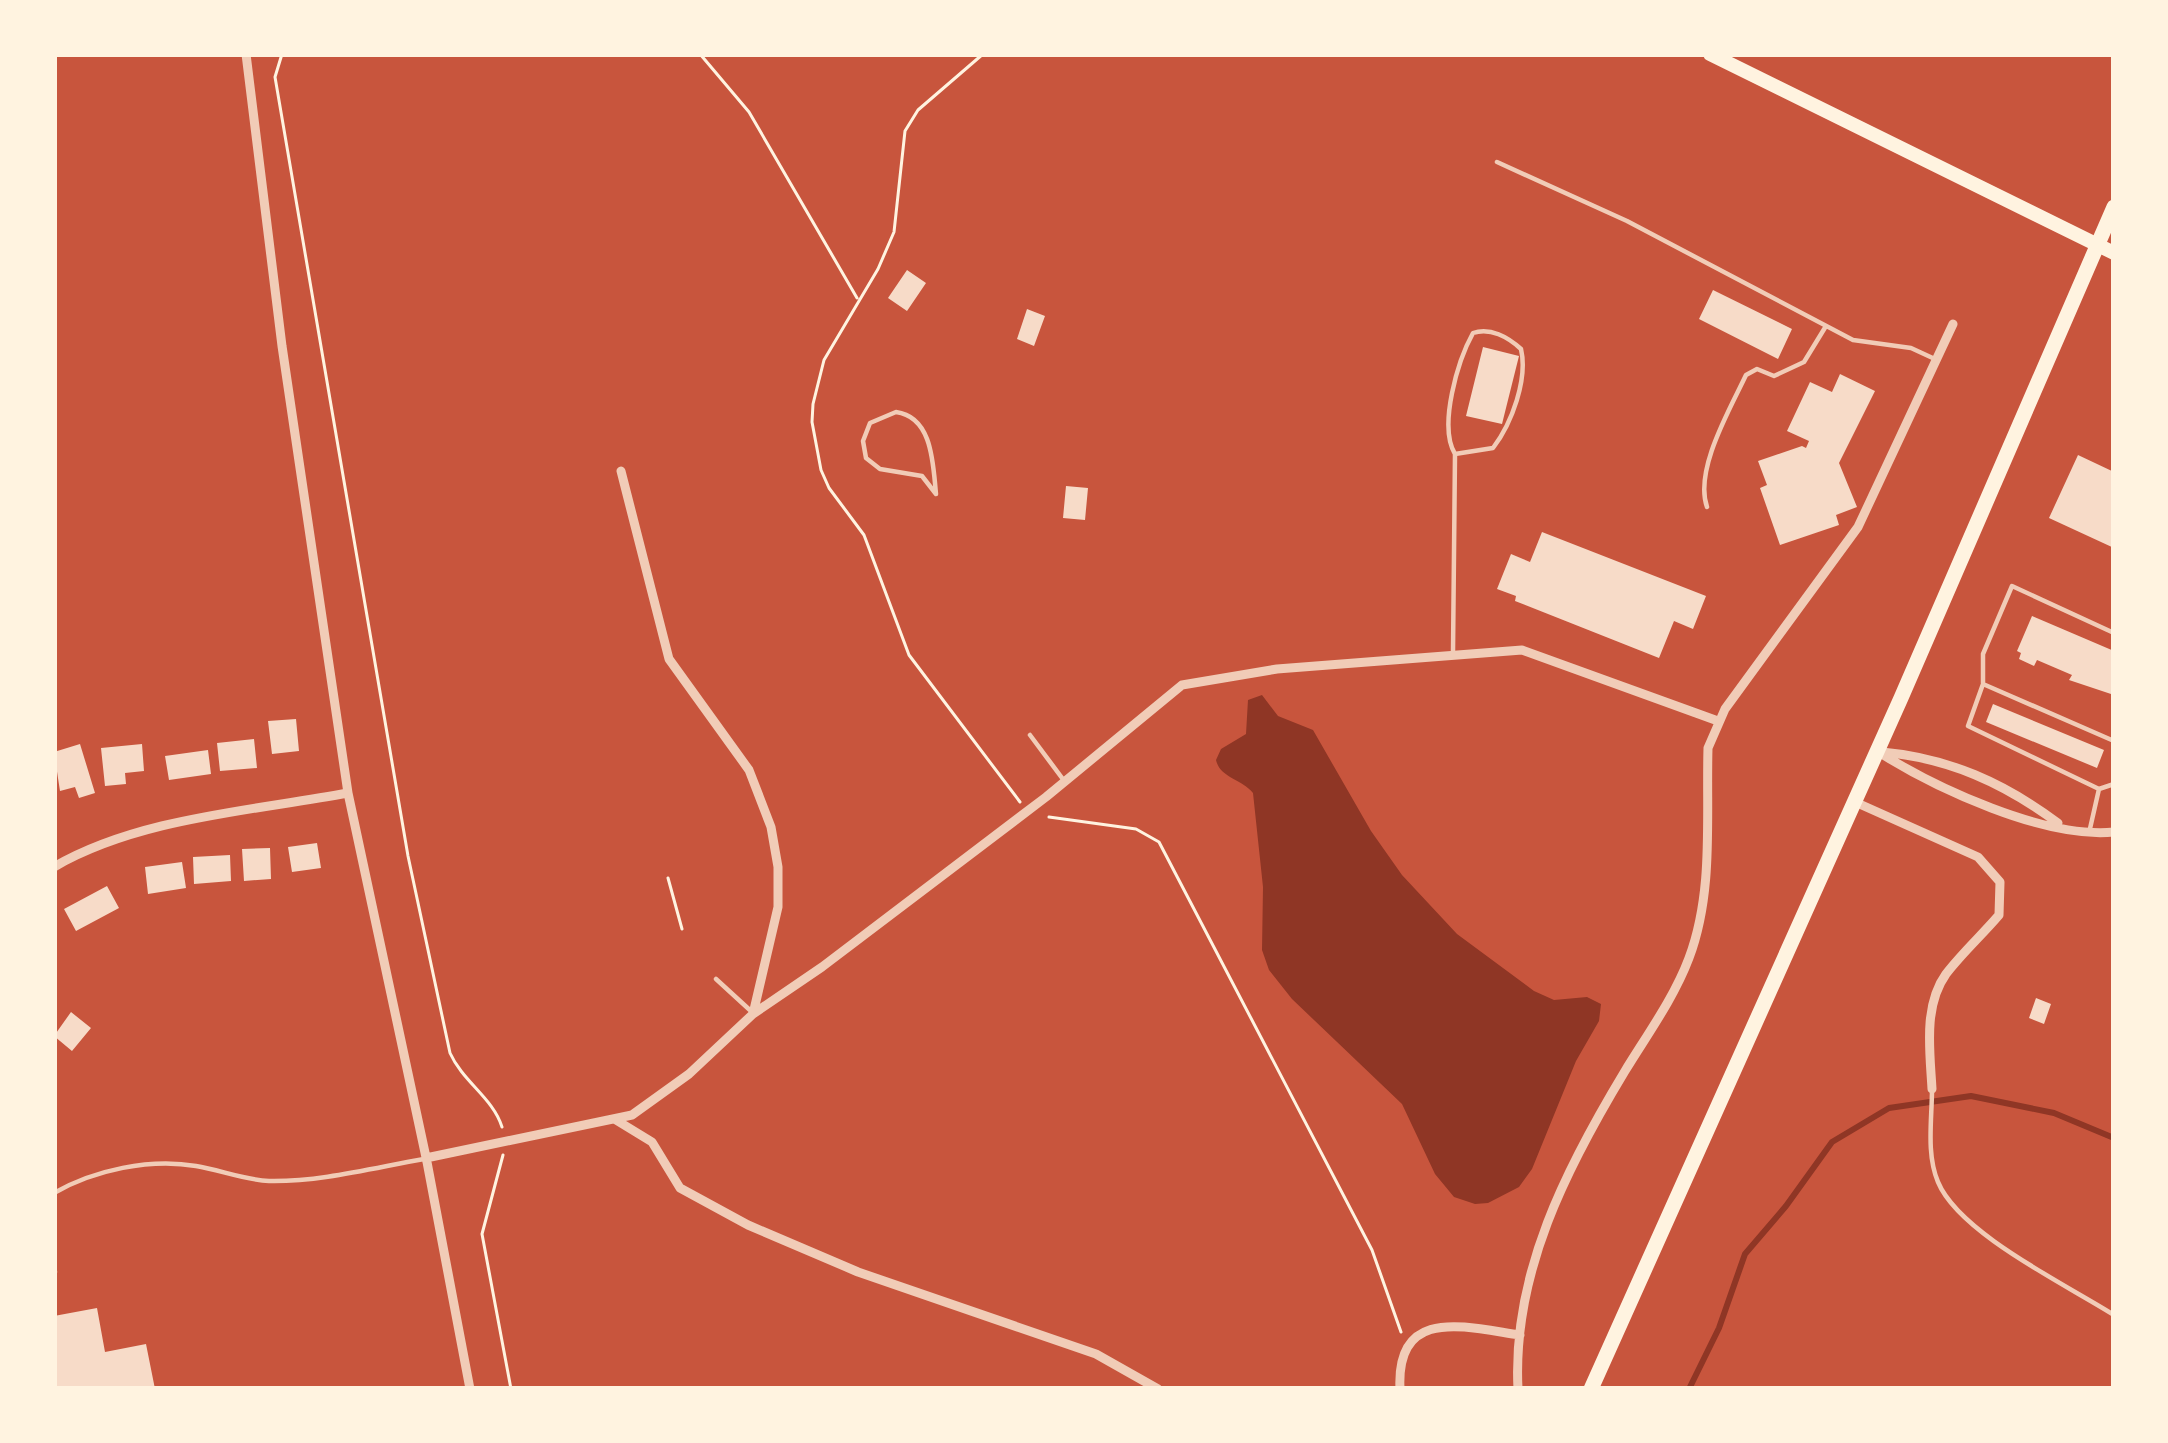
<svg xmlns="http://www.w3.org/2000/svg" width="2168" height="1443" viewBox="0 0 2168 1443" font-family="'Golos Text',sans-serif">
<rect width="100%" height="100%" fill="#c8553d"/>
<path fill="#8f3625" d="M1262,695L1278,716L1313,730L1371,831L1402,875L1457,934L1534,991L1554,1000L1587,997L1601,1004L1599,1021L1576,1061L1532,1169L1519,1187L1488,1203L1475,1204L1454,1197L1435,1174L1402,1104L1292,999L1269,970L1262,950L1263,887L1253,793C1242,779 1220,778 1216,760L1221,749L1246,734L1248,700Z"/>
<g fill="none" stroke-linecap="round" stroke-linejoin="round">
<path stroke="#8f3625" stroke-width="6" d="M1689,1389L1719,1328L1745,1254L1786,1206L1832,1142L1889,1108L1971,1096L2054,1113L2114,1138"/>
</g>
<path fill="#f7dbc8" d="M907,270L926,283L907,311L888,298Z
M1713,290L1792,329L1778,359L1699,319Z
M1027,309L1045,316L1034,346L1017,339Z
M1483,347L1519,356L1502,424L1466,416Z
M1840,374L1875,391L1839,463L1857,507L1836,515L1839,525L1780,545L1760,488L1767,485L1758,461L1802,446L1806,448L1809,441L1787,431L1810,382L1832,392Z
M2078,455L2114,472V548L2049,518Z
M1066,486L1088,488L1085,520L1063,518Z
M1542,532L1706,596L1693,629L1674,621L1659,658L1515,601L1516,596L1497,589L1511,554L1530,562Z
M2032,616L2114,651V695L2069,680L2072,675L2037,660L2034,666L2019,659L2021,653L2017,651Z
M1993,704L2104,750L2097,768L1986,722Z
M296,719L299,751L272,754L268,721Z
M254,739L257,768L220,771L217,743Z
M80,744L95,793L79,798L75,787L60,791L54,752Z
M142,744L144,771L125,773L126,784L105,786L101,748Z
M208,750L211,774L169,780L165,756Z
M317,843L321,868L292,872L288,847Z
M270,848L271,879L244,881L242,849Z
M230,855L231,881L194,884L193,857Z
M182,862L186,888L148,894L145,867Z
M107,886L119,908L76,931L64,909Z
M2036,998L2051,1004L2044,1024L2029,1018Z
M71,1012L91,1028L72,1051L54,1036Z
M97,1308L105,1352L146,1344L155,1389H54V1316Z"/>
<g fill="none" stroke-linecap="round" stroke-linejoin="round">
<path stroke="#fff3e0" stroke-width="3" d="M282,54L275,77L408,856L450,1053C463,1082 493,1098 502,1127
M700,54L749,112L857,298
M983,54L918,110L905,131L894,232L878,269L824,360L813,404L812,422L821,470L829,488L864,535L909,655L1020,802
M1049,817L1136,829L1159,842L1372,1250L1401,1332
M668,878L682,929
M503,1155L482,1234L511,1389"/>
<path stroke="#f1ccb7" stroke-width="4.5" d="M1497,162L1627,221L1853,340L1911,348L1937,360
M896,412C933,417 933,465 936,494L922,476L880,469L866,458L863,441L870,423Z
M1707,507C1694,470 1730,409 1746,375L1757,369L1774,376L1804,362L1826,326
M1453,652L1455,454C1438,426 1458,360 1473,333C1490,327 1508,337 1521,349C1528,379 1512,423 1493,448L1455,454
M1983,683V654L2012,586L2114,633
M1030,735L1065,782
M2099,789L2114,784
M2089,833L2099,789L1968,726L1983,684L2114,741
M716,979L752,1012
M1932,1089C1932,1119 1926,1154 1938,1182C1959,1233 2065,1284 2114,1315
M54,1193C94,1170 150,1158 196,1166C220,1170 245,1180 269,1181C320,1182 373,1168 424,1159
M54,1265L55,1272"/>
<path stroke="#f1ccb7" stroke-width="9" d="M246,54L282,346L348,793L427,1162L470,1389
M1877,751C1935,788 2045,839 2114,832
M1882,752C1949,758 2004,783 2058,823
M1855,802L1978,857L2000,882L1999,915C1982,935 1962,953 1946,974C1923,1006 1930,1052 1932,1089
M54,867C138,818 252,811 348,793
M753,1014L822,967L1046,797L1182,685L1277,669L1522,650L1718,721
M616,1120L652,1142L680,1188L748,1225L858,1272L1096,1354L1158,1389
M426,1158L632,1115L689,1074L753,1014L778,907V867L771,827L749,770L669,659L621,471
M1400,1389C1396,1306 1465,1327 1520,1335
M1518,1389C1512,1273 1567,1167 1625,1071C1647,1035 1674,998 1689,958C1714,892 1706,817 1708,748L1725,709L1858,527L1953,324"/>
<path stroke="#fff3e0" stroke-width="14" d="M1710,54L2114,253"/>
<path stroke="#fff3e0" stroke-width="15" d="M1591,1389L1901,698L2114,207"/>
</g>
<rect width="2168" height="1443" fill="none" stroke="#fff3e0" stroke-width="114"/>
</svg>
